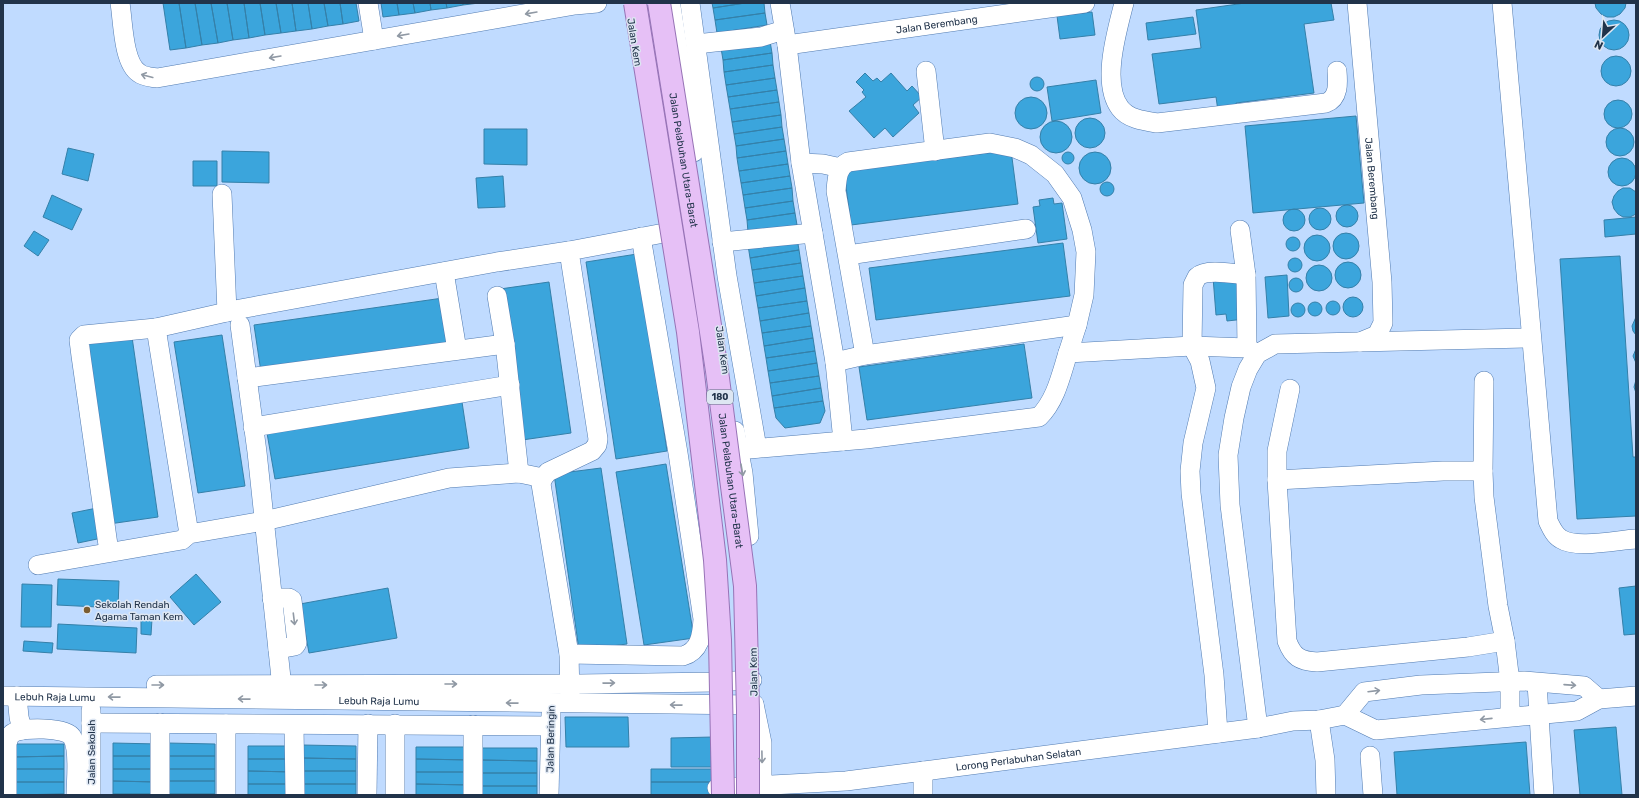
<svg xmlns="http://www.w3.org/2000/svg" width="1639" height="798" viewBox="0 0 1639 798" font-family="Rubik,sans-serif">
<rect width="100%" height="100%" fill="#c0dbff"/>
<path fill="#3ba5dc" stroke="#3580a9" d="M163,3H179L186,48L170,50Z
M179,3H195L202,45L186,48Z
M195,3H211L218,43L202,45Z
M211,3H227L233,40L218,43Z
M227,3H244L249,38L233,40Z
M244,3H260L265,35L249,38Z
M260,3H276L281,33L265,35Z
M276,3H292L296,31L281,33Z
M292,3H308L312,29L296,31Z
M308,3H324L328,26L312,29Z
M324,3H340L343,24L328,26Z
M340,3H356L359,21L343,24Z
M381,3H397L399,15L383,17Z
M397,3H413L415,13L399,15Z
M413,3H430L431,10L415,13Z
M430,3H446L447,8L431,10Z
M446,3H463V5L447,8Z
M463,3H479L463,5Z
M712,3H745L713,8Z
M745,3H764L765,13L715,20L713,8Z
M1245,3H1331L1334,20L1304,24L1314,93L1236,103L1237,108L1218,111L1216,97L1159,104L1152,54L1201,48L1196,10Z
M1595,3H1626L1625,8L1620,14L1614,17H1607L1601,14L1596,8Z
M1092,12L1095,35L1060,39L1057,16Z
M765,13L767,25L717,33L715,20Z
M1193,17L1196,34L1148,40L1146,23Z
M1599 35a15 15 0 1 1 30 0a15 15 0 1 1-30 0Z
M770,41L772,53L723,60L721,48Z
M772,53L773,65L724,72L723,60Z
M1601 71a15 15 0 1 1 30 0a15 15 0 1 1-30 0Z
M773,65L775,78L726,85L724,72Z
M865,73L873,81L877,78L881,82L891,73L907,91L912,86L922,97L913,105L919,113L893,137L885,128L874,138L849,111L866,97L862,92L864,90L856,82Z
M1030 84a7 7 0 1 1 14 0a7 7 0 1 1-14 0Z
M775,78L777,90L728,97L726,85Z
M1096,80L1101,113L1052,121L1047,87Z
M777,90L779,102L730,109L728,97Z
M1015 113a16 16 0 1 1 32 0a16 16 0 1 1-32 0Z
M1604 114a14 14 0 1 1 28 0a14 14 0 1 1-28 0Z
M779,102L781,115L732,122L730,109Z
M781,115L782,127L734,134L732,122Z
M1356,116L1364,203L1253,213L1245,126Z
M1075 133a15 15 0 1 1 30 0a15 15 0 1 1-30 0Z
M1040 137a16 16 0 1 1 32 0a16 16 0 1 1-32 0Z
M782,127L784,139L736,146L734,134Z
M1606 142a14 14 0 1 1 28 0a14 14 0 1 1-28 0Z
M484,129H527V165L484,164Z
M784,139L786,151L737,158L736,146Z
M68,148L94,154L88,181L62,174Z
M1011,150L1018,204L851,225L844,171Z
M222,151L269,152V183L222,182Z
M786,151L788,164L739,171L737,158Z
M1062 158a6 6 0 1 1 12 0a6 6 0 1 1-12 0Z
M1079 168a16 16 0 1 1 32 0a16 16 0 1 1-32 0Z
M1608 172a14 14 0 1 1 28 0a14 14 0 1 1-28 0Z
M193,161H217V186H193Z
M788,164L790,176L741,183L739,171Z
M503,176L505,207L478,208L476,178Z
M790,176L792,188L743,195L741,183Z
M1100 189a7 7 0 1 1 14 0a7 7 0 1 1-14 0Z
M792,188L793,201L745,208L743,195Z
M1623,188H1630L1636,192V214L1630,217H1623L1618,214L1614,209L1612,202L1614,196L1618,191Z
M52,195L82,209L72,230L43,217Z
M1053,198L1054,204L1062,203L1067,239L1038,243L1033,207L1040,206L1039,200Z
M793,201L795,213L747,220L745,208Z
M1336 216a11 11 0 1 1 22 0a11 11 0 1 1-22 0Z
M1309 219a11 11 0 1 1 22 0a11 11 0 1 1-22 0Z
M1283 220a11 11 0 1 1 22 0a11 11 0 1 1-22 0Z
M795,213L797,225L748,232L747,220Z
M1636,217V234L1605,237L1604,220Z
M34,231L49,240L38,256L24,246Z
M1333 246a13 13 0 1 1 26 0a13 13 0 1 1-26 0Z
M1304 248a13 13 0 1 1 26 0a13 13 0 1 1-26 0Z
M1286 244a7 7 0 1 1 14 0a7 7 0 1 1-14 0Z
M797,238L799,250L750,258L748,245Z
M1063,243L1070,296L876,320L869,268Z
M799,250L801,263L752,270L750,258Z
M637,254L667,451L616,459L586,262Z
M1620,256L1633,457H1636V516L1577,519L1560,259Z
M1288 265a7 7 0 1 1 14 0a7 7 0 1 1-14 0Z
M1335 275a13 13 0 1 1 26 0a13 13 0 1 1-26 0Z
M801,263L803,276L754,283L752,270Z
M1306 278a13 13 0 1 1 26 0a13 13 0 1 1-26 0Z
M1242,275L1245,319L1227,321L1226,314L1216,315L1213,277Z
M1287,275L1289,316L1268,318L1265,277Z
M803,276L805,288L756,296L754,283Z
M1289 285a7 7 0 1 1 14 0a7 7 0 1 1-14 0Z
M549,282L571,433L522,440L500,289Z
M805,288L807,301L758,308L756,296Z
M1343 307a10 10 0 1 1 20 0a10 10 0 1 1-20 0Z
M443,298L450,345L261,372L254,325Z
M1326 308a7 7 0 1 1 14 0a7 7 0 1 1-14 0Z
M807,301L809,313L760,321L758,308Z
M1308 309a7 7 0 1 1 14 0a7 7 0 1 1-14 0Z
M1291 310a7 7 0 1 1 14 0a7 7 0 1 1-14 0Z
M809,313L811,326L762,333L760,321Z
M1636,317V335L1633,331L1632,326Z
M811,326L813,338L764,346L762,333Z
M222,335L245,486L198,493L174,342Z
M132,337L158,517L109,524L83,344Z
M813,338L815,351L766,358L764,346Z
M1024,344L1032,398L867,420L859,367Z
M1636,349V363L1633,356Z
M815,351L817,363L768,371L766,358Z
M817,363L819,376L770,383L768,371Z
M819,376L821,388L772,396L770,383Z
M1636,380V393L1634,387Z
M821,388L823,401L774,408L772,396Z
M823,401L825,411L820,423L785,428L776,418L774,408Z
M462,402L469,448L275,479L267,433Z
M666,464L694,638L644,645L616,472Z
M601,468L627,644L579,650L554,474Z
M97,508L102,538L78,543L72,513Z
M196,574L221,602L194,625L170,597Z
M58,579L119,581L118,608L57,605Z
M22,584L52,585L51,627H21Z
M1636,586V634L1624,635L1619,588Z
M388,588L397,638L309,653L300,604Z
M141,619H152L151,635L141,634Z
M58,624L137,628L136,653L57,649Z
M24,641L53,643L52,653L23,651Z
M565,717H628L629,747H566Z
M1616,727L1622,795H1580L1574,730Z
M713,737V767H671V738Z
M1526,742L1530,795H1397L1394,752Z
M113,743L158,744L157,756H113Z
M167,743L215,744V756H167Z
M11,744H64V756L12,757Z
M302,745L356,746V759L302,758Z
M248,746H294V759H248Z
M416,747H472V760L416,759Z
M481,748H537V761L481,760Z
M64,756V769H12V757Z
M113,756H157V769H113Z
M167,756H215V769H167Z
M302,758L356,759V771H302Z
M248,759H294V772L248,771Z
M416,759L472,760V772H416Z
M481,760L537,761V773H481Z
M12,769H64V782H12Z
M113,769H157V782L113,781Z
M167,769H215V781H167Z
M651,769H714V782H651Z
M248,771L294,772L293,784H248Z
M302,771H356V784H302Z
M416,772H472V785L416,784Z
M481,773H537V786H481Z
M113,781L157,782V794H113Z
M167,781H215V794H167Z
M12,782H64V794L12,795Z
M651,782H714V795H651Z
M248,784H293V795H248Z
M302,784H356V795H302Z
M416,784L472,785V795H416Z
M481,786H537V795H481Z
M64,794V795H12Z
M113,794H157V795H113Z
M167,794H215V795H167Z"/>
<g fill="none" stroke-linecap="round" stroke-linejoin="round">
<g stroke="#517bb1" stroke-width="20">
<g id="minor">
<path d="M120,3C123,21 123,63 139,73C144,77 151,77 157,78L575,5L597,3"/>
<path d="M368,3L374,40"/>
<path d="M690,3L727,276L757,448"/>
<path d="M780,3L787,45L801,163L835,362L843,441"/>
<path d="M1124,3C1117,31 1101,83 1120,108C1128,119 1144,121 1157,123L1326,103C1339,98 1338,83 1337,71"/>
<path id="s1" d="M1357,3L1382,282L1383,323L1377,335L1360,342"/>
<path d="M1502,3L1548,521C1551,527 1554,535 1561,539C1576,549 1617,540 1636,539"/>
<path d="M671,6L694,152"/>
<path d="M696,44L761,37L784,30"/>
<path id="s2" d="M787,45L1085,3"/>
<path d="M926,71L935,151"/>
<path d="M801,163L823,164L841,168"/>
<path d="M222,194L227,312"/>
<path d="M1240,230L1246,275L1247,348"/>
<path d="M722,242L813,233"/>
<path d="M848,255L1026,229"/>
<path d="M444,272L457,350"/>
<path d="M497,296L505,344L519,473"/>
<path d="M240,325L257,452L283,697"/>
<path d="M156,328L189,534"/>
<path d="M865,355L836,191C837,180 837,167 848,162L990,143L1015,148L1031,155L1055,174L1072,198L1082,230L1086,252L1084,295L1077,325L1068,353"/>
<path d="M835,362L865,355L1077,325"/>
<path d="M247,378L505,344"/>
<path d="M1290,389L1277,451V480L1443,471H1483L1484,497L1498,606L1505,641L1510,682V716"/>
<path d="M253,427L510,385"/>
<path d="M735,431L743,473L749,536"/>
<path d="M738,450L866,439L1039,417C1056,400 1061,375 1068,353L1192,346L1247,348L1257,354"/>
<path d="M1483,471L1484,381"/>
<path d="M1277,480L1287,641C1293,657 1300,661 1317,662L1468,647L1505,641"/>
<path d="M109,552L81,356L79,340L84,335L156,328L240,309L497,262L569,251"/>
<path d="M38,565L182,540L189,534L264,521L449,478L519,473L543,478"/>
<path d="M272,598H289L292,600L297,643L295,646L278,649"/>
<path d="M569,654L683,656C700,651 702,635 703,619L678,453L641,237"/>
<path d="M1537,683L1544,795"/>
<path d="M156,685L579,684L715,682L752,680"/>
<path id="s3" d="M3,696L754,705"/>
<path d="M17,696L19,717L22,730"/>
<path d="M570,696L569,654L541,484L543,478L548,472L592,451L597,445L598,439L569,251L664,233"/>
<path d="M754,704L762,743V795"/>
<path d="M1345,715L1364,692L1421,685L1524,681L1584,686L1599,699"/>
<path d="M1319,720L1325,760L1326,795"/>
<path d="M91,723L550,726"/>
<path d="M395,724V795"/>
<path d="M294,725L295,795"/>
<path d="M1258,728L1230,505L1228,455L1234,418L1241,387L1248,369L1257,354L1275,344L1531,338"/>
<path d="M1218,733L1214,675L1191,493L1190,471L1193,443L1206,388L1200,361L1192,346L1193,285L1197,277C1207,268 1233,274 1246,275"/>
<path d="M1370,756L1373,795"/>
<path id="s4" d="M717,788L846,781L1258,728L1293,721L1319,720L1345,715L1376,730L1577,711L1599,699L1636,696"/>
<path d="M7,795V743C9,739 9,735 13,733C23,727 66,727 72,737C80,749 76,781 76,795"/>
<path d="M91,795V710"/>
<path d="M160,795V723"/>
<path d="M226,795V724"/>
<path d="M367,795L368,724"/>
<path d="M473,795V725"/>
<path d="M549,795L551,714"/>
<path d="M923,795V771"/>
</g>
</g>
<use href="#minor" stroke="#fff" stroke-width="19"/>
<g stroke="#9773b6" stroke-width="24" stroke-linecap="butt">
<g id="major-bridge">
<path d="M635,3L688,332L715,560L720,640L723,795"/>
<path id="s5" d="M659,3L702,273L717,371L745,586L748,711V795"/>
</g>
</g>
<use href="#major-bridge" stroke="#e6c0f6" stroke-width="22"/>
</g>
<defs><path id="oneway-shaft" d="M-6 0H5M1.5-3L5.5 0L1.5 3" fill="none" stroke-width="1.6" stroke-linecap="round" stroke-linejoin="round"/></defs>
<g stroke="#9099a4">
<use href="#oneway-shaft" transform="translate(531 13) rotate(170)"/>
<use href="#oneway-shaft" transform="translate(403 35) rotate(170)"/>
<use href="#oneway-shaft" transform="translate(275 57) rotate(170)"/>
<use href="#oneway-shaft" transform="translate(147 76) rotate(-165)"/>
<use href="#oneway-shaft" transform="translate(742 470) rotate(80)"/>
<use href="#oneway-shaft" transform="translate(294 619) rotate(83)"/>
<use href="#oneway-shaft" transform="translate(609 683) rotate(-1)"/>
<use href="#oneway-shaft" transform="translate(451 684)"/>
<use href="#oneway-shaft" transform="translate(158 685)"/>
<use href="#oneway-shaft" transform="translate(321 685)"/>
<use href="#oneway-shaft" transform="translate(1570 685) rotate(4)"/>
<use href="#oneway-shaft" transform="translate(1374 691) rotate(-7)"/>
<use href="#oneway-shaft" transform="translate(114 697) rotate(-179)"/>
<use href="#oneway-shaft" transform="translate(244 699) rotate(-179)"/>
<use href="#oneway-shaft" transform="translate(512 703) rotate(-179)"/>
<use href="#oneway-shaft" transform="translate(676 705) rotate(-179)"/>
<use href="#oneway-shaft" transform="translate(1486 719) rotate(174)"/>
<use href="#oneway-shaft" transform="translate(762 757) rotate(89)"/>
</g>
<circle fill="#7b5d31" stroke="#dde6f2" stroke-width="1.5" cx="87" cy="610" r="4"/>
<g text-anchor="middle" stroke-width="3" stroke-linejoin="round" paint-order="stroke">
<rect fill="#dde6f2" stroke="#59697c" stroke-width="1" x="707" y="390" width="26" height="14" rx="3"/>
<g font-size="9" font-weight="bold" fill="#21334a">
<text x="720" y="400">180</text>
</g>
<g font-size="10" fill="#21334a" stroke="#dde6f2">
<text dy="4" stroke="none"><textPath href="#s2" startOffset="151">Jalan Berembang</textPath></text>
<text transform="translate(635 42) rotate(81)" y="4">Jalan Kem</text>
<text dy="4" stroke="none"><textPath href="#s5" startOffset="159">Jalan Pelabuhan Utara-Barat</textPath></text>
<text dy="4" stroke="none"><textPath href="#s1" startOffset="176">Jalan Berembang</textPath></text>
<text transform="translate(723 350) rotate(82)" y="4">Jalan Kem</text>
<text dy="4" stroke="none"><textPath href="#s5" startOffset="483">Jalan Pelabuhan Utara-Barat</textPath></text>
<text transform="translate(753 672) rotate(-91)" y="4">Jalan Kem</text>
<text dy="4" stroke="none"><textPath href="#s3" startOffset="52">Lebuh Raja Lumu</textPath></text>
<text dy="4" stroke="none"><textPath href="#s3" startOffset="376">Lebuh Raja Lumu</textPath></text>
<text transform="translate(550 739) rotate(-89)" y="4">Jalan Beringin</text>
<text transform="translate(91 752) rotate(-90)" y="4">Jalan Sekolah</text>
<text dy="4" stroke="none"><textPath href="#s4" startOffset="303">Lorong Perlabuhan Selatan</textPath></text>
</g>
<g font-size="10" fill="#21334a" stroke="#dde6f2" text-anchor="start">
<text x="95" y="608">Sekolah Rendah<tspan x="95" dy="12">Agama Taman Kem</tspan></text>
</g>
</g>
<rect width="1639" height="798" fill="none" stroke="#21334a" stroke-width="8"/>
<g transform="translate(1603 36) rotate(206)" stroke="#dde6f2" stroke-width="3" paint-order="stroke">
<path d="M0-3L7 15L0 10L-7 15Z" fill="#21334a"/>
<text y="-6" font-size="11" font-weight="bold" text-anchor="middle" fill="#21334a">N</text>
</g>
</svg>
